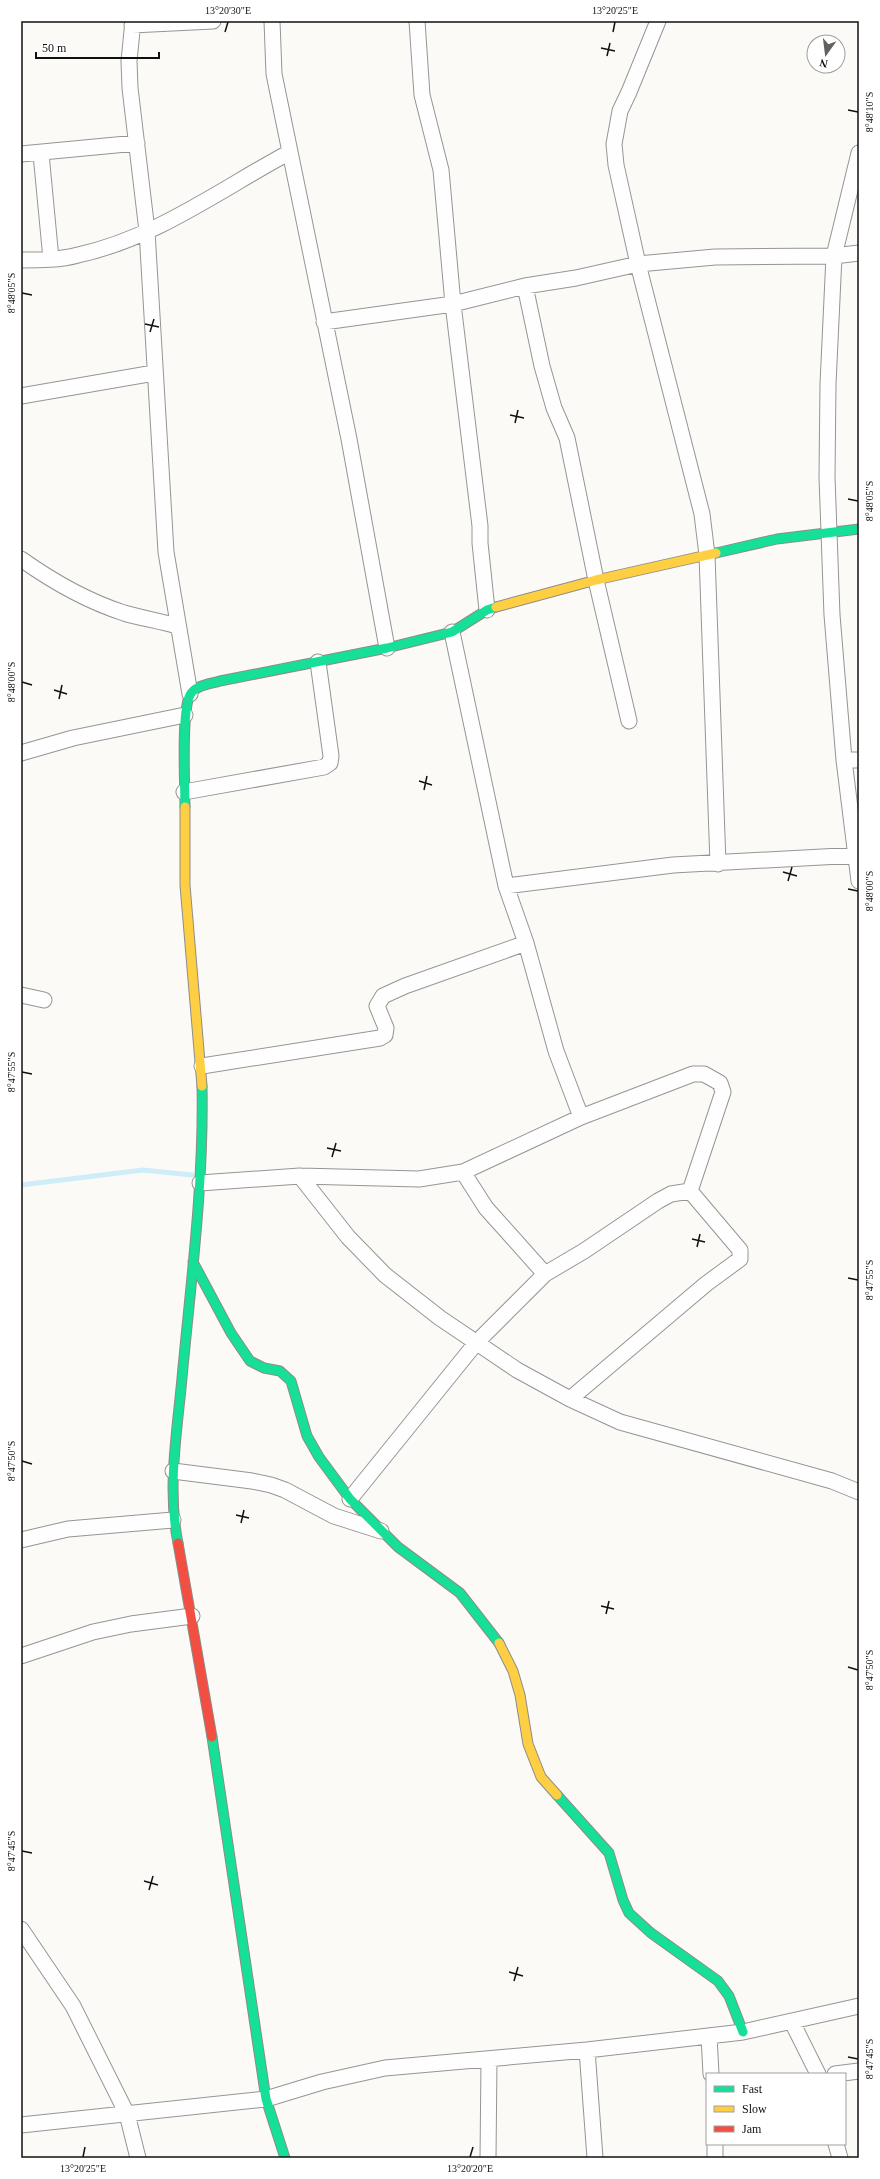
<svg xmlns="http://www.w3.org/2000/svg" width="880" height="2179" viewBox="0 0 880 2179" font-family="Georgia,serif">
<rect width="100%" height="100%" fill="#fcfaf7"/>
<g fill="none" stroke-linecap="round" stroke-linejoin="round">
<path stroke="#ceedf6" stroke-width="5" d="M21,1185L143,1170L192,1175"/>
<g stroke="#969594" stroke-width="17">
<path id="street" d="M133,21L129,61L130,88L147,231L166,552L190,694
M272,21L274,74L349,439L387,648
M417,21L422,95L441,170L453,304L480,526V543L487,610
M658,21L629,92L620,111L614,144L616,165L638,264L702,514L707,555L718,864
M132,25L213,21
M859,153L834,256L828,384L827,477L832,615L844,760L859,881
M21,154L137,143
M41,154L51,259
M21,260C40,260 60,260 78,255C156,238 221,189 290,152
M525,286L542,366L554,408L567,438L596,580L629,721
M324,322L453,304L525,286L576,278L638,264L715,257L834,256L859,253
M21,396L154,373
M21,559C52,581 87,601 124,613C141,618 160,621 177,626
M452,632L506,886L526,943L556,1051L581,1117
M21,753L73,738L185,715
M844,760H859
M184,792L324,767L330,763L331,756L318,662
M506,886L673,865L859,855
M21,995L44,1000
M202,1066L380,1038L385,1035L386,1028L377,1006L383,996L405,986L526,943
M463,1172L486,1208L545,1274
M300,1176L348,1237L385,1275L440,1318L517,1370L570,1399L620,1422L832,1481L859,1492
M200,1183L300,1176L419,1179L463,1172L581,1117L693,1074H704L720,1083L723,1092L690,1191
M570,1399L706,1284L740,1259V1250L690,1191
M173,1471L252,1481L271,1485L285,1490L334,1516L381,1531
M350,1499L476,1343L545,1274L584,1251L658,1201L671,1194L690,1191
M21,1540L68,1529L173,1520
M21,1656L93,1632L131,1624L192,1616
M21,1929L73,2006L127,2114L138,2158
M792,2022L818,2074
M709,2036L711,2074
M587,2050L595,2158
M835,2074L859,2071
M21,2125L266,2099L322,2082L385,2068L587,2050L743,2032L859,2006
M715,2144V2158
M836,2144L840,2158
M488,2158L489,2060"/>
</g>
<g stroke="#8d8c8b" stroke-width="11">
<path id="fast" d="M716,553L777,539L859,529
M185,807C185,785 181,711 190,695C195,685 211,684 220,681L387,648L452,632L487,610L496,607
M193,1262L231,1333L250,1361L264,1368L280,1371L291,1381L307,1436L319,1457L350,1499L398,1547L460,1593L499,1643
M178,1543C167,1489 177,1433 182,1378C191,1281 204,1183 202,1086
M212,1737L266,2099L285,2158
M557,1795L609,1853L623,1900L629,1913L651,1933L718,1981L729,1996L743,2032"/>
</g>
<g stroke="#8d8c8b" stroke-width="11">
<path id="slow" d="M496,607L596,580L716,553
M185,807V885L202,1086
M499,1643L513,1671L520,1695L528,1744L541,1777L557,1795"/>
</g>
<g stroke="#8d8c8b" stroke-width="11">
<path id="jam" d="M178,1543L212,1737"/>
</g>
<use href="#street" stroke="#fffefe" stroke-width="15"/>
<use href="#fast" stroke="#16e098" stroke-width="9"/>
<use href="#slow" stroke="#ffcf43" stroke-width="9"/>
<use href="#jam" stroke="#f24e42" stroke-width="9"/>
</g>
<path fill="none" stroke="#101010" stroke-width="1.5" d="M225,32L228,22M613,32L615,22M601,48L615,51M607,56L610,43M848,110L858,112M22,293L32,295M145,324L159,327M150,332L154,319M510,415L524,418M515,423L518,410M848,499L858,501M22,682L32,685M54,690L67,694M59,699L62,685M419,781L432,785M424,790L427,776M783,872L797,876M788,881L792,867M848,889L858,891M22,1072L32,1074M327,1148L341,1151M332,1157L336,1143M692,1239L705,1242M697,1247L700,1234M848,1278L858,1280M22,1461L32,1464M236,1515L249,1518M241,1523L244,1510M601,1606L614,1609M606,1614L609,1601M848,1667L858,1670M22,1851L32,1853M144,1881L158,1885M149,1890L153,1876M509,1972L523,1976M514,1981L518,1967M848,2057L858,2059M83,2157L85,2147M470,2157L473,2147"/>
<rect width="880" height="2179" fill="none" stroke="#ffffff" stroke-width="44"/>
<rect x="706" y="2073" width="140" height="72" fill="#ffffff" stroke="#9f9f9f"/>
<rect x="714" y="2086" width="20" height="6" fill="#16e098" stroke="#9f9f9f"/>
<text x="742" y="2093" font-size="12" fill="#101010">Fast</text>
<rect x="714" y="2106" width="20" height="6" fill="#ffcf43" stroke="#9f9f9f"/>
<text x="742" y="2113" font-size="12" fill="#101010">Slow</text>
<rect x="714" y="2126" width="20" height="6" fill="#f24e42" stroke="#9f9f9f"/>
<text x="742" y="2133" font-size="12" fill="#101010">Jam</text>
<g transform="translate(826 54) rotate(194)"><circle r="19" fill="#ffffff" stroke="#9f9f9f"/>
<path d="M0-3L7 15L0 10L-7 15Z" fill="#636261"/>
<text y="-6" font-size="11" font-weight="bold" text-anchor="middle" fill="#101010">N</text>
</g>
<path d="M36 52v6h123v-6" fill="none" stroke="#101010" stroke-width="2"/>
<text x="42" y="52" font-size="12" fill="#101010" stroke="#ffffff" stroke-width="3" paint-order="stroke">50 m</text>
<rect x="22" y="22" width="836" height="2135" fill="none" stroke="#101010" stroke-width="1.5"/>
<g font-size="10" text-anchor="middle" fill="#101010">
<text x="228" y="14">13°20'30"E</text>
<text x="615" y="14">13°20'25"E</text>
<text transform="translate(869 112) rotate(-90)" y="4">8°48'10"S</text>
<text transform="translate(11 293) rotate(-90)" y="4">8°48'05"S</text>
<text transform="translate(869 501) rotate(-90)" y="4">8°48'05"S</text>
<text transform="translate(11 682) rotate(-90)" y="4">8°48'00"S</text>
<text transform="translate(869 891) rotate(-90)" y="4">8°48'00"S</text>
<text transform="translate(11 1072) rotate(-90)" y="4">8°47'55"S</text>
<text transform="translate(869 1280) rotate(-90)" y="4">8°47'55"S</text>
<text transform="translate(11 1461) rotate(-90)" y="4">8°47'50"S</text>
<text transform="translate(869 1670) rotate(-90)" y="4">8°47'50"S</text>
<text transform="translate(11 1851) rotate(-90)" y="4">8°47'45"S</text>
<text transform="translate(869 2059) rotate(-90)" y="4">8°47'45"S</text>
<text x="83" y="2172">13°20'25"E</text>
<text x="470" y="2172">13°20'20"E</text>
</g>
</svg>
